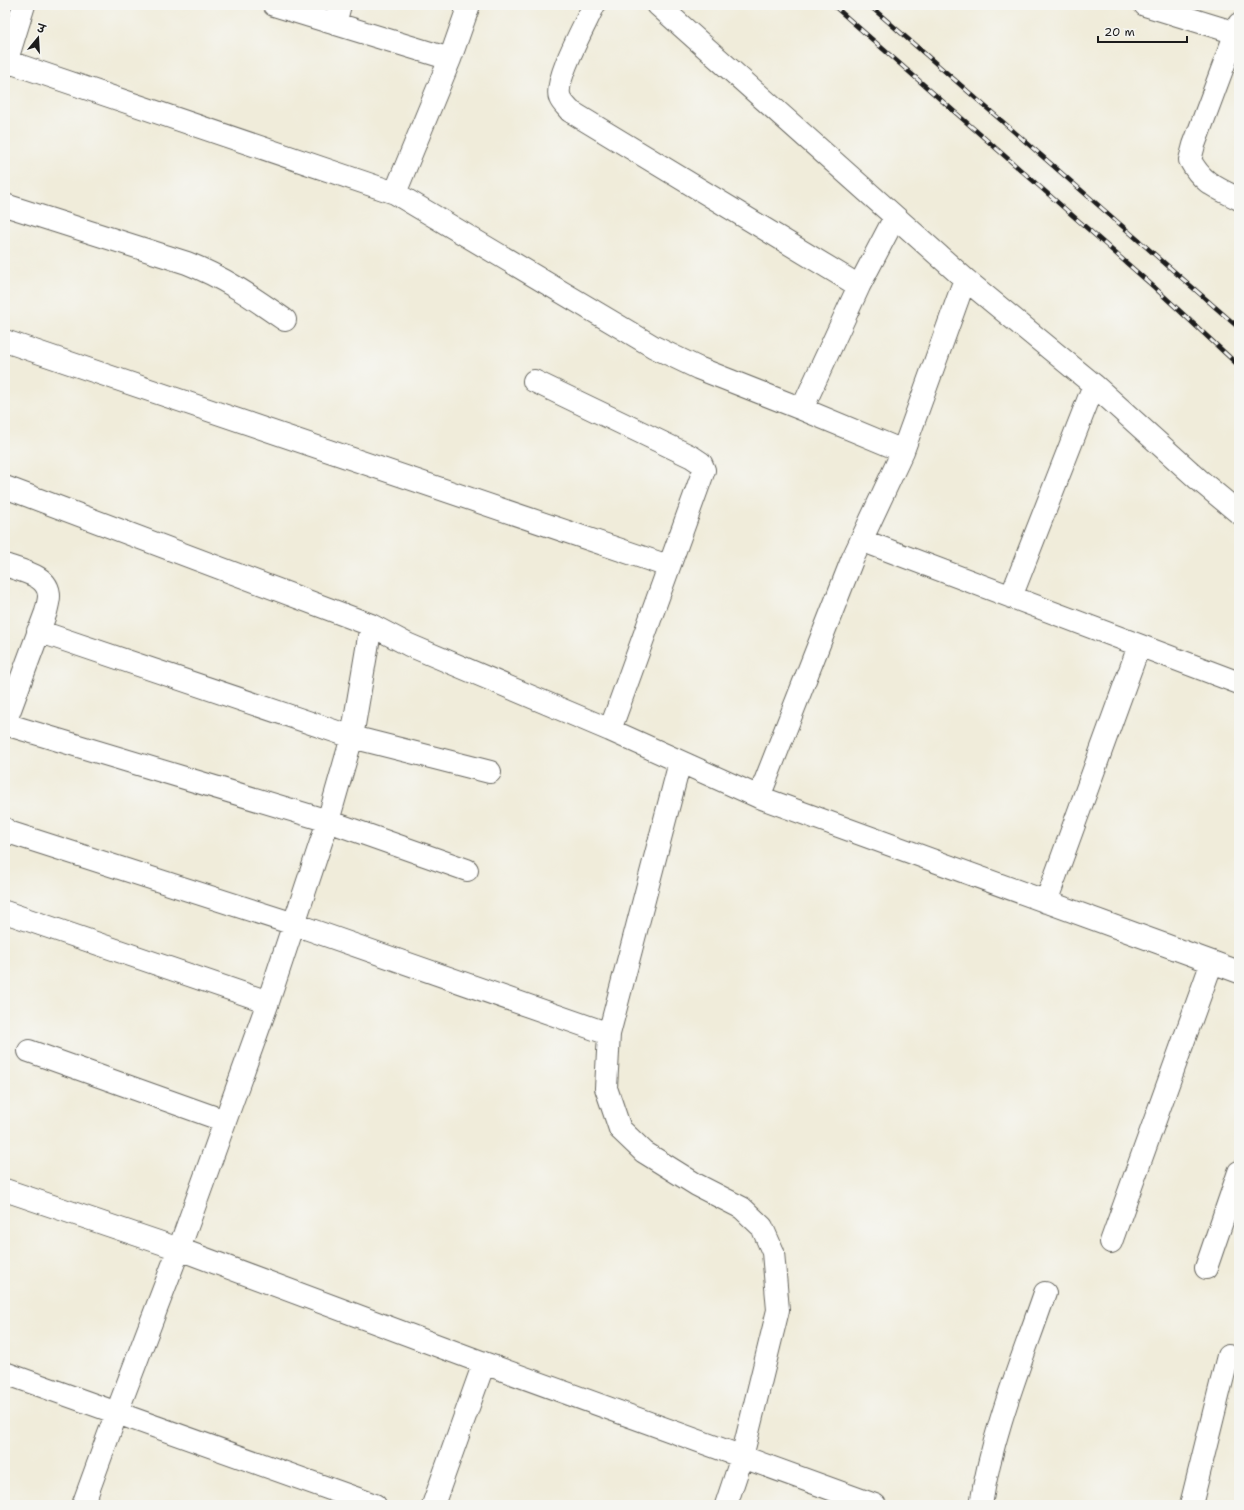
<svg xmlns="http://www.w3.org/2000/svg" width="1244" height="1510" viewBox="0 0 1244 1510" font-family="'Shantell Sans','Playpen Sans Deva',sans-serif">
<rect width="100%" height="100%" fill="#f6f6f2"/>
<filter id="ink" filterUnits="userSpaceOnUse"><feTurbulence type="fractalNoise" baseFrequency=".025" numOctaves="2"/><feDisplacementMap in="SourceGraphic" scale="8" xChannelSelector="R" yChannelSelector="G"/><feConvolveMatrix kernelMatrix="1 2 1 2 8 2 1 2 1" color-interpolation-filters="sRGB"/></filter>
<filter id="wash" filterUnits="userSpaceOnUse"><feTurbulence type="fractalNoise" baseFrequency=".012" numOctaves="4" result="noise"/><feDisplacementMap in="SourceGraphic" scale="16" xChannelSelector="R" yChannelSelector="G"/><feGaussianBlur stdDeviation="0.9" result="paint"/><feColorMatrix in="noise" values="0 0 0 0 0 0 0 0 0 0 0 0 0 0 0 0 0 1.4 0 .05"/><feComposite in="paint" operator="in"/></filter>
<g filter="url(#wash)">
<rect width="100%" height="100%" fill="#f0ecda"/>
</g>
<g filter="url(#ink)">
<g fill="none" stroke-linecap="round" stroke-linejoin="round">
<g stroke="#66655e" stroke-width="24">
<path id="minor" d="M274,5L450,59
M594,5C586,23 553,81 560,98C562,103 567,107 570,111L859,286L802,409
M658,5L965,279L1094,385L1198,479L1239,513
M1145,5L1236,33
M335,24L340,5
M1239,24L1194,145L1190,160C1202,183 1217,188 1239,199
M6,61L395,193L654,347L698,368L802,409L903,451
M5,66L24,5
M395,193L450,59L469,5
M5,205L187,263C225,278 252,297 285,320
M859,286L895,217
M5,341L668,566
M534,381L692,457L701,463L704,470L610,730
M5,487L371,625L409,645L610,730L759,797L1212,962
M861,540L1239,683
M5,565C21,571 49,575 49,596C49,601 47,607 46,612L5,723
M1011,597L1094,385
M371,625L352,737L328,821L268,1002L179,1249L484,1363L433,1505
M38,631L352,737L490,772
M5,724L328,821L467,870
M680,762L609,1034L606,1088L620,1129L644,1152L697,1185L742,1208L762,1227L773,1252L778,1310L742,1457L726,1505
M759,797L852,560L903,451L965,279
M5,829L8,832L294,924L609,1034
M1046,902L1139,646
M5,912L268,1002
M29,1051L225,1121
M5,1190L179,1249L117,1412L83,1505
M1111,1242L1212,962L1239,972
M1206,1268L1239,1172
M484,1363L875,1505
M5,1373L375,1505
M981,1505C992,1432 1021,1363 1045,1293
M1191,1505L1228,1356"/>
</g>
<use href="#minor" stroke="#fff" stroke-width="22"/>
<g stroke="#1c1c1c" stroke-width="4.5">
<path id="rail" d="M833,5L1154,287L1239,366
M869,5L1239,328"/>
</g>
<use href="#rail" stroke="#f6f6f2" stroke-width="3" stroke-dasharray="9" stroke-linecap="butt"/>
</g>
</g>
<rect width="1244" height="1510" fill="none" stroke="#f6f6f2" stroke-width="20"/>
<g transform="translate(38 38) rotate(18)" stroke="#f6f6f2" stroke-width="3" paint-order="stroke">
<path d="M0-3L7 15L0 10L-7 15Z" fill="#1c1c1c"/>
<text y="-6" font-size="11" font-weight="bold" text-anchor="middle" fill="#1c1c1c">उ</text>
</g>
<path d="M1098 36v6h89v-6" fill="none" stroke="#1c1c1c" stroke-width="2"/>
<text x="1104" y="36" font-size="12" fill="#1c1c1c" stroke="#f6f6f2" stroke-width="3" paint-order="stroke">20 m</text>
</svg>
